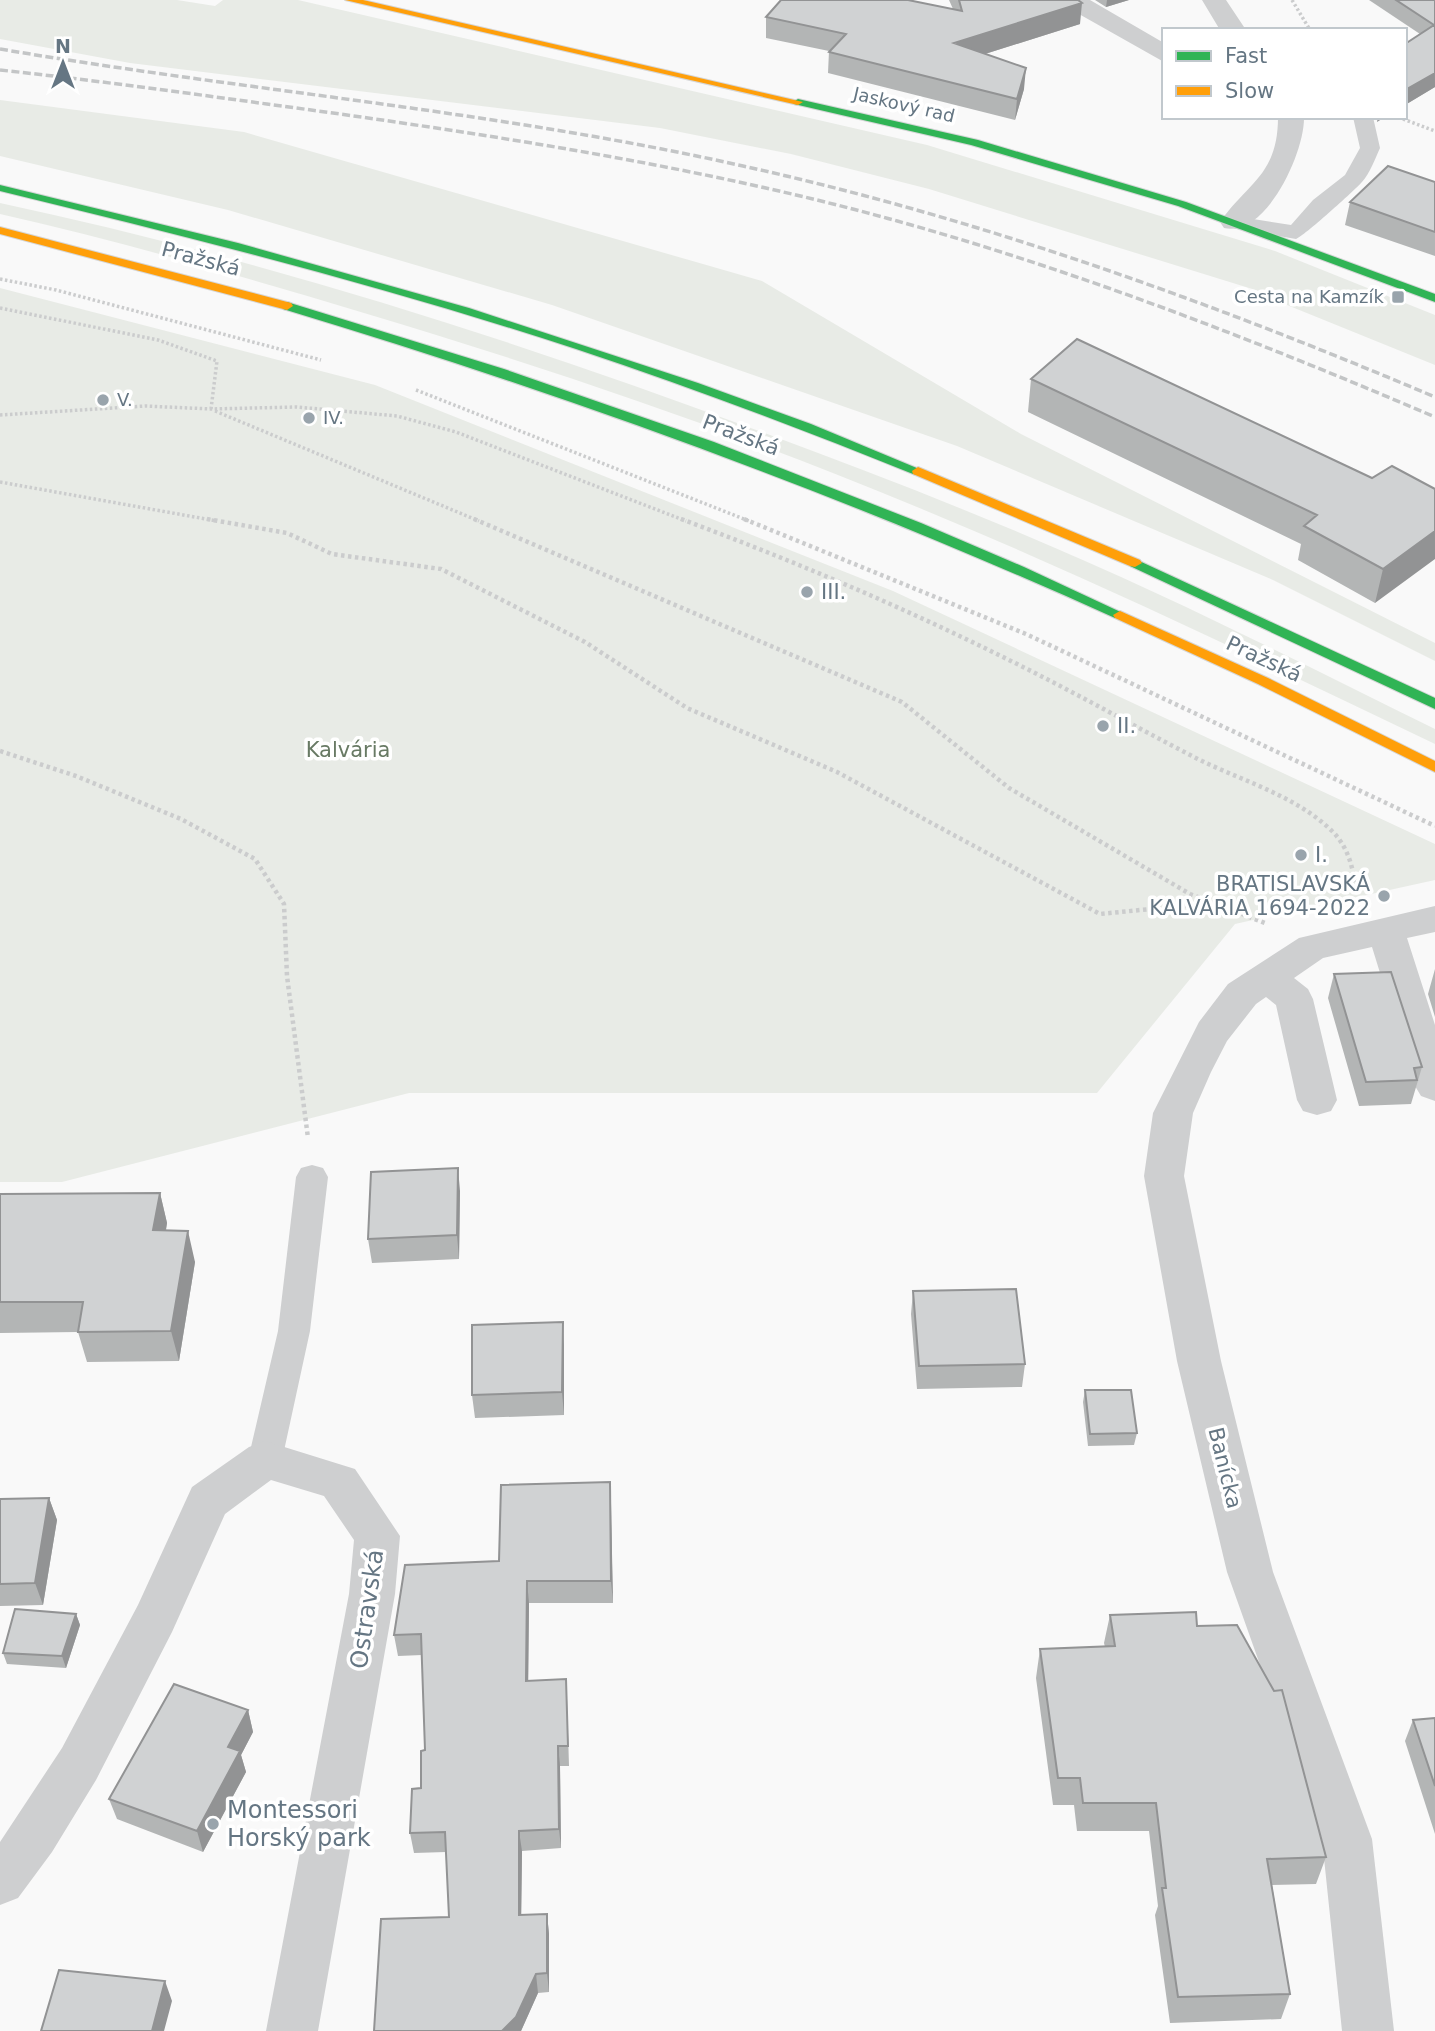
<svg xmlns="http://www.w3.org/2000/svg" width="1435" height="2031" viewBox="0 0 1435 2031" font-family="'DejaVu Sans',sans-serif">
<rect width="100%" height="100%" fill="#f9f9f9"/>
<path fill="#e8ebe6" d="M0,0H177L215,6L223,0H298L927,145L1275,251L1435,315V365L1287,305L1262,292L929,189L791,154L660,128L130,63L0,39Z
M0,100L244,132L762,281L1021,434L1435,643V661L1273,580L957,446L552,305L228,210L0,156Z
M0,203C258,258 512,339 759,431C894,481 1028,533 1158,594C1251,637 1343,684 1435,729V744C1263,662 1092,579 917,507C737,432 551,369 364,313C244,277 123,242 0,214Z
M0,288L375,385L893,591L1435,844V880L1235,924L1097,1093H409L62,1182H0Z"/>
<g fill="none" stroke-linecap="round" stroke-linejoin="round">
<g stroke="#d5d6d7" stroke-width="2">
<path id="fast" d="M798,99L978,140L1186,202L1435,294V302L1178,206L971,145L794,104L793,102Z
M0,185L238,243L469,308L698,383L811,424L924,471L918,475L913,474C802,429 690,387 576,349C387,287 194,238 0,191Z
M287,302L504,369L714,442L921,523L1024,567L1127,615L1125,618H1115C843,495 568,395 283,309V303Z
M1135,559L1435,698V709L1130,566V560Z"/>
</g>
<g stroke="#d5d6d7" stroke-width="2">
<path id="slow" d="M345,0H363L803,102L798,105Z
M0,227L291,303L293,306L287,310L0,234Z
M918,467L1140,560L1142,563L1135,567L1130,566L913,474L912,471Z
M1120,611L1268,678L1435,761V772L1258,684L1115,618L1113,615Z"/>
</g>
<path stroke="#cbcccd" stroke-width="3.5" stroke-dasharray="2.5 2.5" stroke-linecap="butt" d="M1292,0L1310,30
M1403,119L1435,131
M0,279L56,290L321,360
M0,308L158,340L217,361L211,409
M416,390L749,521
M215,411L479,521
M0,415L145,406L211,409L297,407L397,416L456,432L686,521
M0,482L217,521"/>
<path stroke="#cbcccd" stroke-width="4.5" stroke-dasharray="3.5 3.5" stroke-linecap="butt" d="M207,519L287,533L332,554L441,569L585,642L687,708L837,772L1100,914L1211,903
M474,519L902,702L1009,788L1190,894L1265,923
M681,519C794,561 905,608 1013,662C1074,692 1132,725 1192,756C1238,780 1294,794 1332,831C1349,848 1354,870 1356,894
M744,519L1026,634L1435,826
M0,751L76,776L181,819L255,859L284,904L287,976L308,1138"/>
<path fill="#cecfd0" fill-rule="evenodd" d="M1353,117H1373L1380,148C1375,159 1370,173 1362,182C1355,190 1303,237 1296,239L1226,227L1223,222L1234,216L1291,225L1313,200L1345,175L1360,148Z
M312,1165L323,1168L328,1177L310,1331L282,1460L277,1470L265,1474L253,1470L248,1460L278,1331L296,1177L301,1168Z"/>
<path fill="#cecfd0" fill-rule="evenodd" d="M1060,0H1090L1164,43V62L1063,5Z
M1202,0H1226L1246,30H1220Z
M1278,117H1304C1305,152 1266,238 1224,228L1220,222C1248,182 1278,175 1278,117Z
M1435,906V932L1407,938L1435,1025V1101L1421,1096L1415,1086L1372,947L1323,958L1294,978L1308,989L1313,999L1337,1100L1331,1111L1317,1115L1303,1111L1297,1100L1276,1005L1266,997L1256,1004L1227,1041L1211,1072L1193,1113L1184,1176L1221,1361L1273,1572L1372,1839L1394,2031H1342L1322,1839L1227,1572L1177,1361L1144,1176L1153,1113L1199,1022L1228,984L1299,938Z
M265,1441L355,1469L400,1536L395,1594L318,2031H266L349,1594L354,1540L324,1496L271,1480L225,1514L172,1632L96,1780L52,1852L18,1898L0,1905V1842L62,1748L138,1605L192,1487L249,1447Z"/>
<use href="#fast" fill="#30b455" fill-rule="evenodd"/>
<use href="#slow" fill="#ff9f0a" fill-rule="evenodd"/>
<path stroke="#c3c5c6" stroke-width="3.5" stroke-dasharray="8 3.5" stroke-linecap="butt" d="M0,49C247,91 498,111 743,166C982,219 1211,302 1435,397
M0,70C111,82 222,98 333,113C495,136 657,161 817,200C1029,252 1234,331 1435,417"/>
</g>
<path fill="#b3b5b5" d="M949,0H1078L1080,24L985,54L1024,89L1015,120L828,73L829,51L766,38V17L953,9Z
M1095,0H1129L1106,7Z
M1369,0H1435V87L1405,105V44L1420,34Z
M1435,182V256L1345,225L1350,202Z
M1031,379L1372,478L1435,489L1375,603L1298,560L1301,544L1028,412Z
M1435,969V1017L1428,994Z
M1334,974L1422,1067L1411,1104L1359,1106L1328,998Z
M460,1191L459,1259L372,1263L368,1239Z
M160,1193L167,1223L166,1231L195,1262L179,1361L87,1362L78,1332L0,1333V1194Z
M913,1291L1025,1364L1022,1387L917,1389L911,1314Z
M564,1345V1415L475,1418L472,1395Z
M1085,1390L1137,1433L1134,1445L1088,1446L1083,1402Z
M610,1482L613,1603H529L528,1681L567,1699L569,1766H560L561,1848L522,1851L521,1915L547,1914L549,1934V1992L538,1993L521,2031H374L449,1917L446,1852L414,1853L410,1833L421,1788L425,1750L422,1655L398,1656L394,1635Z
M49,1498L57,1520L43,1605L0,1606V1499Z
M76,1614L80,1625L66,1668L7,1664L3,1653Z
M1110,1615L1197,1626L1326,1857L1316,1884L1272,1885L1290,1994L1281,2019L1170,2023L1155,1915L1158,1906L1149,1831H1077L1074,1805H1053L1036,1678L1040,1649L1105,1647L1104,1643Z
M248,1710L253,1732L241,1755L246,1772L203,1852L117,1819L109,1799Z
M1435,1718V1834L1405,1741L1413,1720Z"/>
<path fill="#929394" d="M1107,0H1129L1106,7Z
M1082,3L1080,24L953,64L954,43Z
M1026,68L1024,89L1015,120L1017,99Z
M1435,73V87L1405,105V90Z
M1378,117H1385L1377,122Z
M1435,531V559L1375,603L1383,569Z
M458,1168L460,1191L459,1259L457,1235Z
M160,1193L167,1223L160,1261L153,1230Z
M188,1231L195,1262L179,1361L171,1331Z
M563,1322L564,1345V1415L562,1392Z
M610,1482L611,1503L613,1603L611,1581Z
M49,1498L57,1520L43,1605L35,1583Z
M527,1581L529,1603L528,1701L526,1681Z
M76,1614L80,1625L66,1668L62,1656Z
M248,1710L253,1732L241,1755L246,1772L203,1852L197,1831L228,1747Z
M558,1746L560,1766L561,1848L559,1829Z
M519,1831L522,1851L521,1934L519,1915Z
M547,1914L549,1934V1992L547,1973Z
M536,1974L538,1993L521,2031H502Z
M165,1981L172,2001L164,2031H152Z"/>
<path fill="#d0d2d3" stroke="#929394" stroke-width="2" d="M781,0H908L962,11L959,0H1078L1082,3L954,43L1026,68L1017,99L829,52L846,34L766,17Z
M1396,0H1435V73L1405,90V44L1434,25Z
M1388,166L1435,182V232L1350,202Z
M1077,339L1372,478L1392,466L1435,489V531L1383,569L1304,526L1317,515L1031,379Z
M1391,972L1422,1067L1414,1068L1417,1080L1366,1082L1334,974Z
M458,1168L457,1235L368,1239L371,1172Z
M160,1193L153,1230L188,1231L171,1331L78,1332L83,1302H0V1194Z
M1016,1289L1025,1364L919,1366L913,1291Z
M563,1322L562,1392L472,1395V1325Z
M1085,1390H1131L1137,1433L1090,1434Z
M610,1482L611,1581H527L526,1681L566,1679L568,1746H558L559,1829L519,1831V1915L547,1914V1973L536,1974L516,2017L502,2031H374L381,1919L449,1917L445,1832L410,1833L412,1789L421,1788V1751L425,1750L421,1634L394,1635L405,1565L499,1561L501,1485Z
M49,1498L35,1583L0,1584V1499Z
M15,1609L76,1614L62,1656L3,1653Z
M1196,1612L1197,1626L1237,1625L1274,1691L1282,1690L1326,1857L1267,1859L1290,1994L1178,1997L1162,1888H1166L1156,1803H1083L1080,1778H1058L1040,1649L1115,1646L1110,1615Z
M174,1684L248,1710L228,1747L240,1751L197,1831L109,1799Z
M1435,1718V1786L1413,1720Z
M59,1970L165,1981L152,2031H41Z"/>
<g fill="#99a4ac" stroke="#fff" stroke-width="2.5">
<rect x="1391" y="290" width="14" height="14" rx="3.5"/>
<circle cx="103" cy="400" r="7"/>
<circle cx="309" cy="418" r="7"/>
<circle cx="807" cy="592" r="7"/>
<circle cx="1103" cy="726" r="7"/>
<circle cx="1301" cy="855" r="7"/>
<circle cx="1384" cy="896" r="7"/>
<circle cx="213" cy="1824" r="7"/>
</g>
<g text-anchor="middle" stroke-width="7" stroke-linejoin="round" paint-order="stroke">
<g font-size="18" fill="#657683" stroke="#fff">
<text transform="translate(904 105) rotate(13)" y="6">Jaskový rad</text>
</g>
<g font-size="18" fill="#657683" stroke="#fff" text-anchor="start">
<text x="1384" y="303" text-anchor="end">Cesta na Kamzík</text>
<text x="117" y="406">V.</text>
<text x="323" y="424">IV.</text>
</g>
<g font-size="21" fill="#657683" stroke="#fff">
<text transform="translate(201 259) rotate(15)" y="7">Pražská</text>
<text transform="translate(741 435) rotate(21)" y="7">Pražská</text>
<text transform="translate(1264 659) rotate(25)" y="7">Pražská</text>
<text transform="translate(1225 1468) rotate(76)" y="7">Banícka</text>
</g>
<g font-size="21" fill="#657683" stroke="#fff" text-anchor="start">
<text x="821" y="599">III.</text>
<text x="1117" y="733">II.</text>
<text x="1315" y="862">I.</text>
<text x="1370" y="891" text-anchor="end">BRATISLAVSKÁ<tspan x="1370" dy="24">KALVÁRIA 1694-2022</tspan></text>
</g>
<g font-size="21" fill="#687a64" stroke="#fff">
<text x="348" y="757">Kalvária</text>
</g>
<g font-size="24" fill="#657683" stroke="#fff">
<text transform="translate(367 1609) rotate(-82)" y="8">Ostravská</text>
</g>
<g font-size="24" fill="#657683" stroke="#fff" text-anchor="start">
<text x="227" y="1818">Montessori<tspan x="227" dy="28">Horský park</tspan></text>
</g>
</g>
<rect x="1162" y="28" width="245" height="91" fill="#ffffff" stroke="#c1c8cd" stroke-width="2"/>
<rect x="1176" y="51" width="35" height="10" fill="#30b455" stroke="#c1c8cd" stroke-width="2"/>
<text x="1225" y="63" font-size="21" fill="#657683">Fast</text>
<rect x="1176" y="86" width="35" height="10" fill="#ff9f0a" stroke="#c1c8cd" stroke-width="2"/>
<text x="1225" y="98" font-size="21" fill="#657683">Slow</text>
<g transform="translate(63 63)" stroke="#ffffff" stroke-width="5" paint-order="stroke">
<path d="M0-5L12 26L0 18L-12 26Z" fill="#657683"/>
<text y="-10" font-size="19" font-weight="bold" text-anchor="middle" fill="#657683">N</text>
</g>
</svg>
